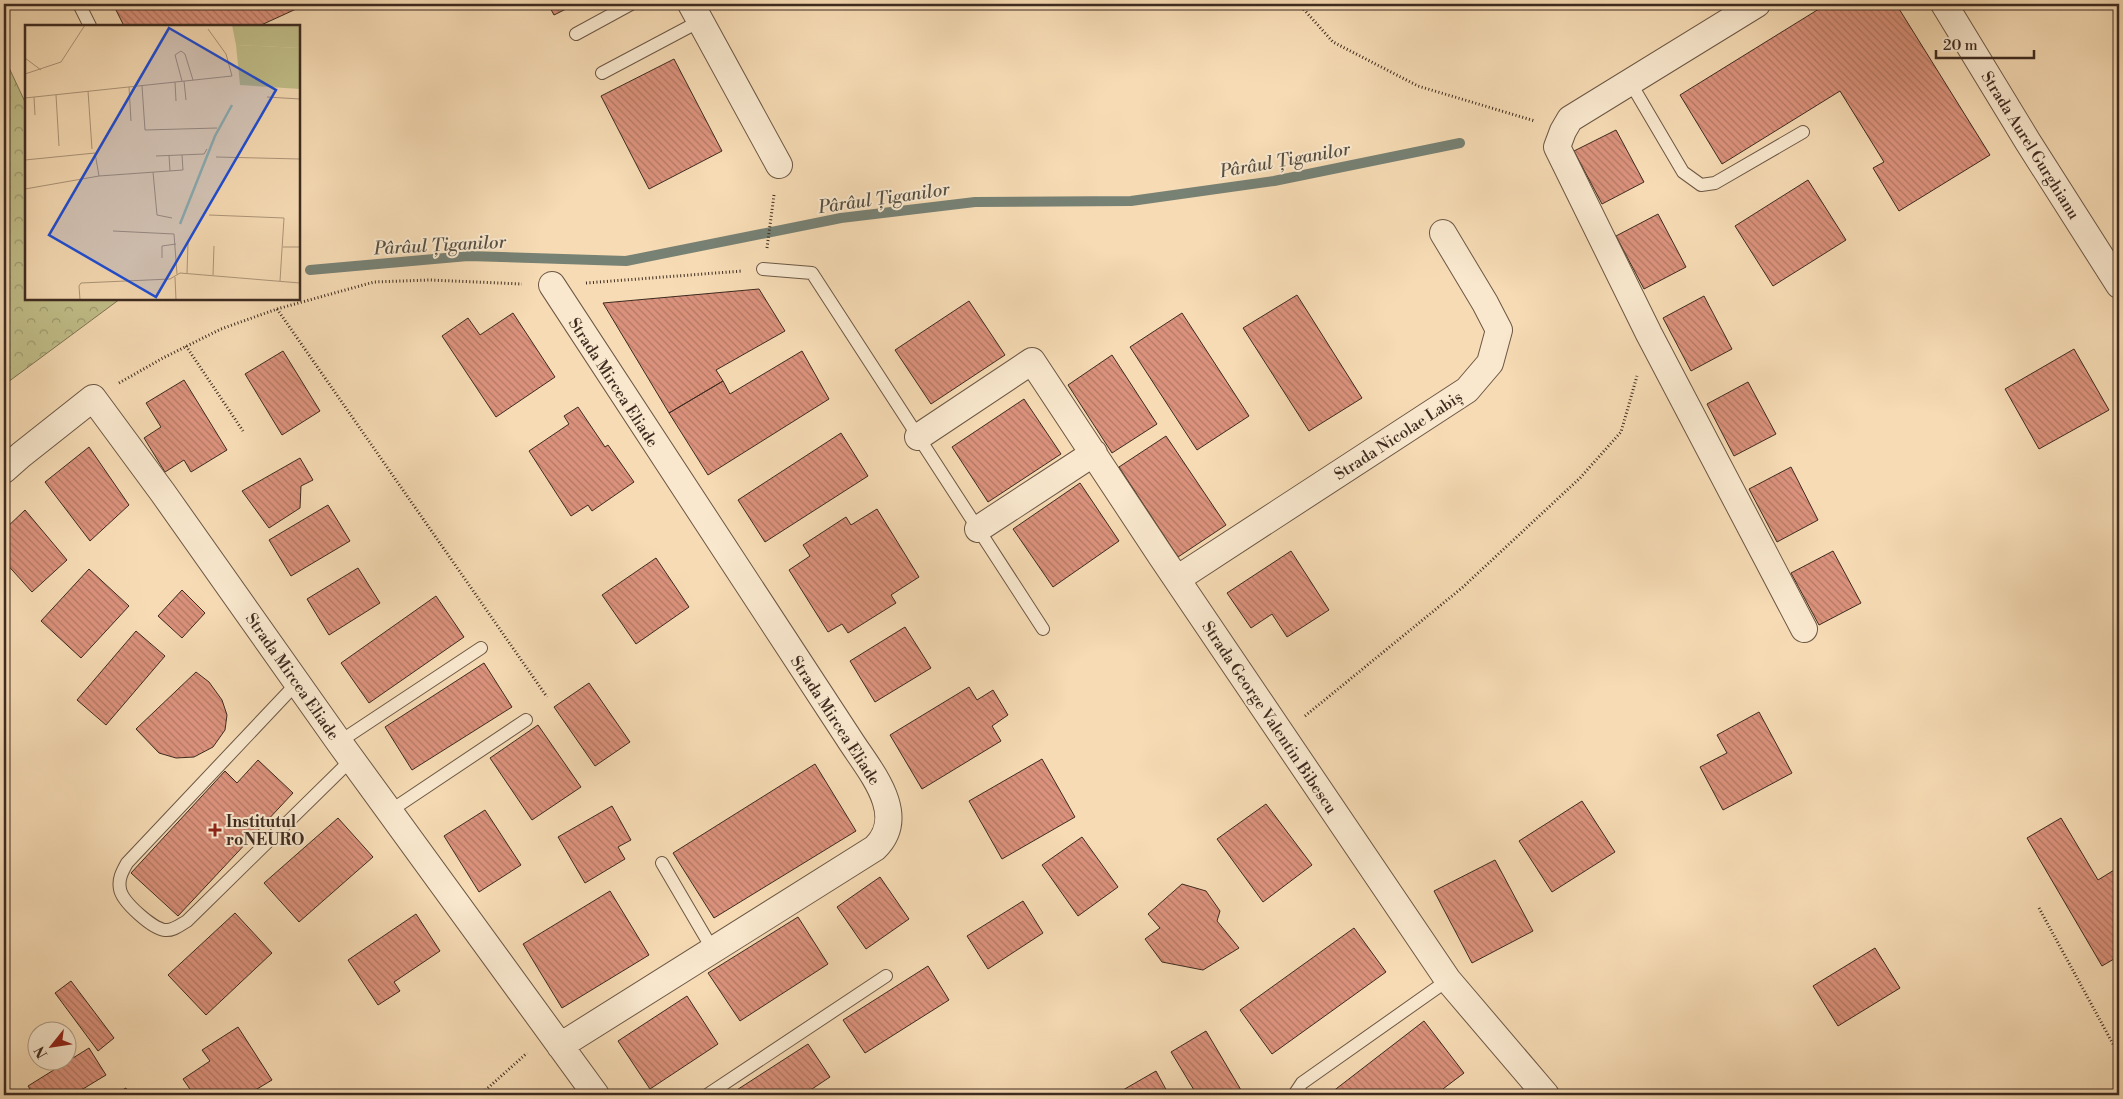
<svg xmlns="http://www.w3.org/2000/svg" width="2123" height="1099" viewBox="0 0 2123 1099" font-family="'Libre Bodoni',serif">
<defs>
<pattern id="forest-crowns" width="20" height="18" patternUnits="userSpaceOnUse" patternTransform="scale(1.25)"><rect width="20" height="18" fill="#c1bf8a"/><path d="M2 6a3 3 0 1 1 6 0M12 15a3 3 0 1 1 6 0" fill="none" stroke="#9e9b70"/></pattern>
<pattern id="building-back-hatch" width="6" height="6" patternUnits="userSpaceOnUse" patternTransform="scale(1.25)"><rect width="6" height="6" fill="#db927c"/><path d="M-1 5l2 2M0 0l6 6M5-1l2 2" fill="none" stroke="#b37765"/></pattern>
</defs>
<rect width="100%" height="100%" fill="#f6dbb4"/>
<filter id="stains"><feTurbulence type="fractalNoise" baseFrequency=".004" numOctaves="4"/><feColorMatrix values="0 0 0 0 .2 0 0 0 0 .09 0 0 0 0 .02 0 0 0 .5 -.17"/></filter>
<radialGradient id="worn" r=".72"><stop offset=".6" stop-color="#630" stop-opacity="0"/><stop offset="1" stop-color="#630" stop-opacity=".3"/></radialGradient>
<path fill="url(#forest-crowns)" stroke="#807555" d="M4,57L26,104V299H120L4,385Z"/>
<g fill="none" stroke-linecap="round" stroke-linejoin="round">
<path stroke="#778174" stroke-width="10" d="M310,270L468,256L626,261L841,218L975,202L1131,201L1274,181L1460,143"/>
</g>
<path fill="url(#building-back-hatch)" stroke="#3e2b20" d="M113,4H307L259,26H124Z
M548,4H576L554,15Z
M1827,4H1896L1990,155L1899,211L1873,168L1884,162L1840,91L1722,164L1680,95Z
M674,59L722,151L649,189L601,96Z
M1616,130L1644,182L1602,204L1574,151Z
M1808,180L1846,240L1773,286L1735,226Z
M1658,214L1686,267L1644,289L1616,236Z
M759,289L785,331L716,370L723,381L669,413L603,303Z
M1297,295L1362,398L1309,431L1243,328Z
M1704,296L1732,349L1691,371L1663,318Z
M969,301L1005,355L931,404L895,350Z
M513,313L555,377L496,417L442,336L468,318L480,335Z
M1182,313L1249,416L1197,450L1130,347Z
M2074,349L2109,410L2039,449L2005,389Z
M283,351L320,411L282,435L245,374Z
M802,351L829,399L708,475L669,413L723,381L730,394Z
M1112,355L1157,424L1112,453L1068,385Z
M184,380L227,450L191,472L184,460L165,472L144,438L161,427L146,403Z
M1748,382L1776,434L1734,456L1707,404Z
M1024,399L1061,454L988,502L952,447Z
M578,407L605,447L608,445L634,482L592,511L588,505L571,516L529,451L569,424L564,416Z
M841,433L868,476L765,542L738,500Z
M1166,436L1226,525L1178,557L1119,467Z
M89,447L129,505L90,541L45,482Z
M300,458L313,480L301,486L300,508L269,528L242,491Z
M1791,467L1818,520L1777,542L1749,489Z
M1080,483L1119,541L1053,587L1013,529Z
M328,505L350,541L291,576L269,540Z
M877,509L919,577L891,595L896,603L848,633L842,624L828,632L789,570L810,556L803,545L846,517L851,525Z
M25,510L67,560L32,592L4,561V530Z
M1291,551L1329,610L1287,637L1272,614L1251,628L1227,593Z
M1833,551L1861,603L1819,625L1791,573Z
M656,558L689,607L636,644L602,595Z
M358,568L380,603L329,635L307,599Z
M89,569L129,606L81,658L41,621Z
M182,590L205,613L182,638L158,616Z
M436,596L464,637L369,703L341,663Z
M905,627L931,668L875,702L850,661Z
M136,631L165,656L106,725L77,700Z
M484,663L512,707L412,770L385,727Z
M196,672L209,682L222,700L227,715L225,730L213,747L194,757L176,758L159,753L136,729Z
M589,683L630,742L595,766L554,707Z
M969,687L977,700L993,690L1008,715L992,726L1001,741L922,789L890,735Z
M1759,712L1792,773L1723,810L1700,767L1727,753L1717,735Z
M538,725L581,787L532,820L490,758Z
M1042,759L1075,817L1002,859L969,801Z
M258,760L293,793L178,916L131,873L225,771L237,783Z
M815,764L856,831L714,918L673,853Z
M1582,801L1615,852L1552,892L1519,841Z
M1266,804L1312,865L1263,902L1217,839Z
M612,806L631,840L618,847L625,859L585,883L558,837Z
M485,810L521,865L479,892L444,836Z
M338,818L373,857L299,922L264,883Z
M2061,818L2098,880L2119,867V956L2102,966L2027,838Z
M1082,837L1118,887L1078,916L1042,865Z
M1495,860L1533,931L1472,963L1434,891Z
M880,877L909,919L866,949L837,907Z
M1182,884L1206,891L1220,911L1217,921L1239,948L1203,970L1162,962L1145,939L1160,928L1148,914Z
M610,891L649,955L562,1008L523,944Z
M1023,901L1043,933L988,969L967,936Z
M235,913L272,953L206,1015L168,975Z
M416,914L440,951L394,982L400,991L378,1005L348,960Z
M798,917L828,964L740,1021L708,973Z
M1354,928L1386,972L1272,1054L1240,1010Z
M1875,948L1900,988L1838,1026L1813,986Z
M928,966L949,1000L865,1053L843,1020Z
M71,981L114,1038L98,1051L55,993Z
M687,996L718,1044L650,1089L618,1041Z
M1424,1021L1464,1073L1435,1095H1414L1410,1089L1402,1095H1335L1332,1092Z
M238,1027L272,1080L247,1095H194L183,1079L210,1061L202,1050Z
M1206,1031L1241,1090L1232,1095H1197L1171,1052Z
M808,1044L830,1077L803,1095H729Z
M89,1048L106,1075L73,1095H34L28,1086Z
M1156,1071L1169,1095H1117L1116,1094Z
M126,1088L130,1095H113Z"/>
<g fill="none" stroke-linecap="round" stroke-linejoin="round">
<g stroke="#6c5745" stroke-width="14">
<path id="lane" d="M79,4L90,26
M576,34L631,4
M602,73L700,21
M1630,82L1683,172L1701,185L1715,183L1803,132
M763,269L812,273L1043,629
M297,683L127,863C122,872 118,879 120,889C122,902 153,929 165,930C173,931 180,925 187,921L352,759
M339,742L481,648
M390,811L526,720
M662,863L713,950
M707,1095L886,976
M1294,1095L1302,1083L1448,980"/>
</g>
<g stroke="#6c5745" stroke-width="28">
<path id="street" d="M691,4L779,165
M1757,4L1570,119L1563,131L1557,147L1649,334L1804,629
M1944,4L2028,142L2119,285
M552,285L848,737C868,769 910,814 875,848L560,1046
M918,437L1032,361L1161,556L1448,980L1546,1095
M4,470L21,455L93,398L163,493L339,742L596,1095
M978,529L1094,453
M1177,579L1467,390L1490,363L1499,330L1485,303L1443,233"/>
</g>
<path stroke="#3e2b20" stroke-width="3" stroke-dasharray="1 2.5" stroke-linecap="butt" d="M1299,4L1333,42L1418,86L1535,121
M767,248L774,195
M586,283L742,271
M277,309L547,697
M186,346L243,431
M119,383L163,358L221,329L277,309L374,282L430,280L522,284
M1305,716L1463,587L1580,478L1621,432L1637,376
M2039,908L2119,1055
M480,1095L527,1053"/>
<use href="#lane" stroke="#f9e8ce" stroke-width="12"/>
<use href="#street" stroke="#f9e8ce" stroke-width="26"/>
</g>
<path fill="#8f2418" stroke="#f9e8ce" stroke-width="2" d="M212.5 822.5h5v5h5v5h-5v5h-5v-5h-5v-5h5z"/>
<g text-anchor="middle" stroke-width="4" stroke-linejoin="round" paint-order="stroke">
<g font-size="16" fill="#3e2b20" stroke="#f9e8ce">
<text transform="translate(2031 145) rotate(58)" y="6">Strada Aurel Gurghianu</text>
<text transform="translate(614 382) rotate(57)" y="6">Strada Mircea Eliade</text>
<text transform="translate(1398 435) rotate(-33)" y="6">Strada Nicolae Labiș</text>
<text transform="translate(293 676) rotate(55)" y="6">Strada Mircea Eliade</text>
<text transform="translate(1270 717) rotate(56)" y="6">Strada George Valentin Bibescu</text>
<text transform="translate(836 720) rotate(57)" y="6">Strada Mircea Eliade</text>
</g>
<g font-size="16" font-weight="bold" fill="#3e2b20" stroke="#f9e8ce" text-anchor="start">
<text x="226" y="827">Institutul<tspan x="226" dy="18">roNEURO</tspan></text>
</g>
<g font-size="18" font-style="italic" fill="#564f43" stroke="#f9e8ce">
<text transform="translate(1285 160) rotate(-10)" y="6">Pârâul Țiganilor</text>
<text transform="translate(884 198) rotate(-8)" y="6">Pârâul Țiganilor</text>
<text transform="translate(440 245) rotate(-3)" y="6">Pârâul Țiganilor</text>
</g>
</g>
<g transform="translate(25 25)">
<rect width="275" height="275" fill="#f6dbb4"/>
<path d="M211,20L275,23V64L215,60Z" fill="#c1bf8a"/>
<path d="M207,0H275V23L211,20Z" fill="#c1bf8a"/>
<path fill="none" stroke="#9dbbac" stroke-width="2.5" d="M155,199L190,111L207,80"/>
<path fill="none" stroke="#ac9579" stroke-width="1" d="M0,33L16,45M0,49L36,37L60,0M157,56L150,30L156,26L160,29L168,55M159,56L161,75M150,57L151,76M117,61L120,105L192,103M104,62L106,96M63,66L67,124M31,70L34,121M9,72L10,90M242,72L275,74M0,73L207,51L201,29L183,4M144,130L145,146M131,131L179,129L182,124M191,132L275,134M0,135L70,128L74,151M128,147L132,190L147,193M0,164L74,151L158,145L157,130M184,190L259,193L255,256M88,206L149,209L152,249M258,222H275M137,233V221L151,219M162,248L163,218M188,250L189,221M150,252L151,275M55,275L54,261L56,258L145,254L155,248L275,258"/>
<path fill="#1d4ed8" fill-opacity="0.15" stroke="#1d4ed8" stroke-width="2.5" d="M144,3L251,65L131,272L24,210Z"/>
<rect width="275" height="275" fill="none" stroke="#3e2b20" stroke-width="2.5"/>
</g>
<rect width="2123" height="1099" fill="none" stroke="#f6dbb4" stroke-width="20"/>
<rect x="5" y="5" width="2113" height="1089" fill="none" stroke="#3e2b20" stroke-width="2.5"/>
<rect x="10" y="10" width="2103" height="1079" fill="none" stroke="#3e2b20"/>
<g transform="translate(52 1046) rotate(240)"><circle r="24" fill="#f9e8ce" stroke="#ae9c88"/>
<path d="M0-4L9 19L0 12L-9 19Z" fill="#8f2418"/>
<text y="-8" font-size="14" font-weight="bold" text-anchor="middle" fill="#3e2b20">N</text>
</g>
<path d="M1936 50v8h98v-8" fill="none" stroke="#3e2b20" stroke-width="2.5"/>
<text x="1943" y="50" font-size="15" fill="#3e2b20" stroke="#f9e8ce" stroke-width="4" paint-order="stroke">20 m</text>
<rect width="100%" height="100%" filter="url(#stains)"/>
<rect width="100%" height="100%" fill="url(#worn)"/>
</svg>
